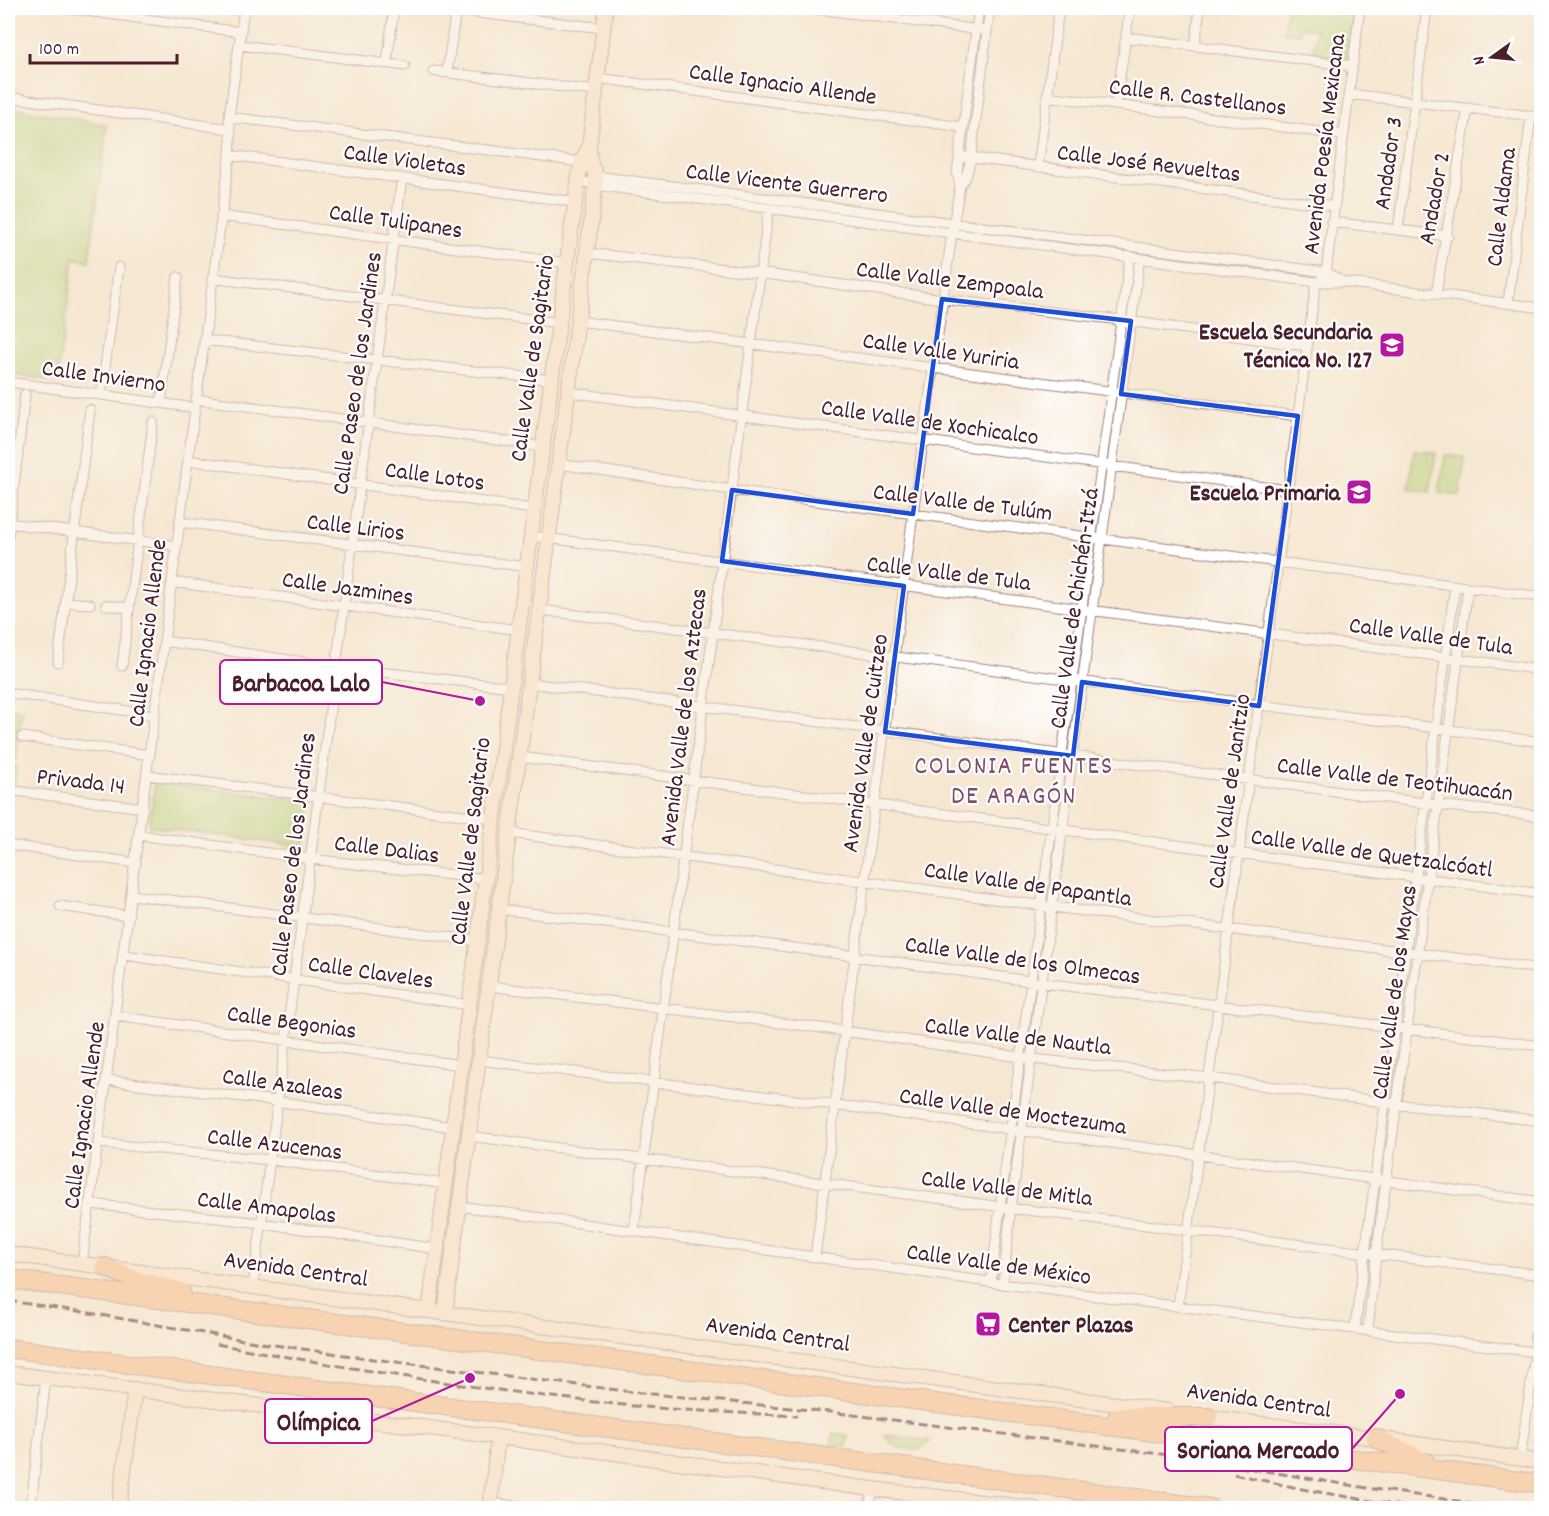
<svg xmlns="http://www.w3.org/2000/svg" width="1549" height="1516" viewBox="0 0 1549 1516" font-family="Dekko,sans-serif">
<rect width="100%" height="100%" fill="#fff"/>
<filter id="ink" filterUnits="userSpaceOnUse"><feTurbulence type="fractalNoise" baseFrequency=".0167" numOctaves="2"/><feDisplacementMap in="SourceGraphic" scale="12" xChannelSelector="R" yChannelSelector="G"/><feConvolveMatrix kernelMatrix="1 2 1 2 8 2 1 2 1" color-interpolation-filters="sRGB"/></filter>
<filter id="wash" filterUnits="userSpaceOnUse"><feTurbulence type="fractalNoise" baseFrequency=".008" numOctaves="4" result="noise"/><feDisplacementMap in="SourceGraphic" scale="24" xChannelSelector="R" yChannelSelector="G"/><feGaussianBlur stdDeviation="1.35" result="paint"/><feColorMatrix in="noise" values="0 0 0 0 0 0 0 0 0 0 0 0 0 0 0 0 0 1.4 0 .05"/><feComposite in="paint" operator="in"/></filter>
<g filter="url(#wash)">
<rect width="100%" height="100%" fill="#f6e7d2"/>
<path fill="#b2d37b" stroke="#7e7953" stroke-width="1.5" d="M1287,8H1355L1347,59L1313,54L1316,30L1300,27L1299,34L1284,32Z
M8,107L107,125L89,261L74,258L57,381L8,374Z
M1414,450L1436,453L1430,492L1409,489Z
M1445,455L1465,458L1460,496L1439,493Z
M14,709L22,710L16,760L8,759Z
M8,765L16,766L10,816H8Z
M155,782L311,802L305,847L149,826Z
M833,1434L848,1435L847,1447L831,1445Z
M885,1435L930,1441L918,1450C901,1448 896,1450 885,1435Z"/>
</g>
<g filter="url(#ink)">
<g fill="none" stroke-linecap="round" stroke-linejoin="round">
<g stroke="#a0837e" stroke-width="11">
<path id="street" d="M64,8L241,32
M810,8L980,30
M1126,37L1352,66
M240,45L405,66
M1195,46L1200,8
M387,63L394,8
M433,71L596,91
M447,72L455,16L460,11L603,28
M597,78L963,127
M1348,94L1542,117
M1047,96L1343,135
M8,97L230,129
M1116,105L1130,8
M229,117L581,162L583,164
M230,155L575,202
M959,156L1334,206
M1038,167L1059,8
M593,174L596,176L1326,272L1343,282
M578,180L595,185L1316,282H1343L1542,308
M960,185L966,177L971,158L990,8
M221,216L567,263
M1331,222L1448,236
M1398,230L1427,8
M587,253L759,273L942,299L1121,320L1307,346
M1322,276L1326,272L1360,8
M212,278L560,323
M1436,294L1468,108
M1508,303L1531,116
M578,321L1298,416
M204,340L552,380
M8,382L195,408
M568,392L1288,490
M101,395L119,267
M196,399L532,445L542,449
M161,403L178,277
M188,460L533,509
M559,464L732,490L1542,597
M180,522L528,567
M8,523L177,546
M531,536L1542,670
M8,537L25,394
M172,582L519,630
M66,602L90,604
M106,605L129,608
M540,610L1542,742
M164,641L336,667L511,687
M58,662L90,410
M122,666L153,422
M530,683L1446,806L1542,816
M8,693L155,715
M22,737L150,755
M520,757L1542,894
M147,775L494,819
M15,791L143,808
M510,833L1053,907L1542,969
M139,835L311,859L487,879
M8,845L136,863
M132,895L479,941
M60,906L129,916
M499,909L855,956L1043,983L1542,1046
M124,955L470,1005
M489,986L845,1031L1033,1059L1210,1078L1397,1104L1542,1121
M116,1016L461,1065
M479,1060L835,1105L1542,1202
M107,1080L268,1100L453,1127
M469,1136L1011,1208L1542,1275
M99,1143L271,1160L446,1184
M91,1204L262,1223L438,1249
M459,1206L1003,1284L1535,1352
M634,1231L769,208
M815,1257L913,514L952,233L960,185L957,173L979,8
M82,1263L188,460L230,155L231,139L229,117L244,8
M991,1282L1000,1207L1130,256
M1003,1284L1011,1208L1140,258
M253,1286C306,917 350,547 402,178
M1178,1306L1316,282
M1355,1327L1455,586
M1368,1329L1376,1255L1468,588
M1520,1459L1542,1308
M491,1503L535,1508
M28,1508L32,1496L46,1378
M870,1508L872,1489"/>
</g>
<g stroke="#a0837e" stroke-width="16">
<path id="secondary" d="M8,1254L1168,1411
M429,1310L569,247L581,162L589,147
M445,1313L593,207L596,176L590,161L589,147L606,8
M1537,1337L1542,1348
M8,1373L498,1437L872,1489L1033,1508
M1199,1416L1376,1438L1542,1462
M119,1508L135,1389
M490,1508L498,1437"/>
</g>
<g stroke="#a0837e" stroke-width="20">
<path id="highway" d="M105,1267L138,1281L181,1292
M8,1279L1542,1484
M8,1348L1211,1508
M1117,1417H1208
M1376,1438L1427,1463"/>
</g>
<use href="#street" stroke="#fff" stroke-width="9"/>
<use href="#secondary" stroke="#fde4d1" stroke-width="14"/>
<use href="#highway" stroke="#fabb8c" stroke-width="18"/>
<path stroke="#4a1f2b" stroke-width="3" stroke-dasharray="9 4.5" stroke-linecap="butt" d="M8,1301L78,1311L261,1343L373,1359L633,1392L830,1412L1168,1455L1367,1488L1507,1508
M217,1344C355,1370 494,1392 634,1406C688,1411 743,1413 797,1416
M1234,1474L1302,1489L1412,1508"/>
</g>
</g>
<path d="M0 0H1549V1516H0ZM942,299L1131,321L1121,394L1298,416L1259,706L1082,682L1073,756L885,732L904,586L722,561L732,490L913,514Z" fill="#f6e7d2" fill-opacity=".55" fill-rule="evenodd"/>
<path fill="none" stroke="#1d4ed8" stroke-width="4.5" stroke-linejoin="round" d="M942,299L1131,321L1121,394L1298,416L1259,706L1082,682L1073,756L885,732L904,586L722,561L732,490L913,514Z"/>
<defs>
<g id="school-square" transform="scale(1.35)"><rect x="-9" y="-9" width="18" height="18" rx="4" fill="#b5179e" stroke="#fff"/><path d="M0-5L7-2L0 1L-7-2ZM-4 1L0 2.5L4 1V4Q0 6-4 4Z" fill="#fff"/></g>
<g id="supermarket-square" transform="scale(1.35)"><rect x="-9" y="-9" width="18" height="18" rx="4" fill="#b5179e" stroke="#fff"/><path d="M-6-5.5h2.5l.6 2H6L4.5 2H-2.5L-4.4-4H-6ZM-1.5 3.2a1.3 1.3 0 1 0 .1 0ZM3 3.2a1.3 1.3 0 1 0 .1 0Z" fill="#fff"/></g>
</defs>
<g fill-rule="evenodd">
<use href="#school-square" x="1392" y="345"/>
<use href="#school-square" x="1359" y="492"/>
<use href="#supermarket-square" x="988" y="1324"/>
</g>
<g text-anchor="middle" stroke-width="4.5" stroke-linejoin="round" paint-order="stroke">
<g font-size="24" fill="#4a1f2b" stroke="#fff">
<text transform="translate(783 83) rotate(8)" y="8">Calle Ignacio Allende</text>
<text transform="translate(1198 96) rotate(7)" y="8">Calle R. Castellanos</text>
<text transform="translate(1323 144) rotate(-83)" y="8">Avenida Poesía Mexicana</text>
<text transform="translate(405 159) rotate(8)" y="8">Calle Violetas</text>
<text transform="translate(1149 162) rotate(7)" y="8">Calle José Revueltas</text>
<text transform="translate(1387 163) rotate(-82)" y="8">Andador 3</text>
<text transform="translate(787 182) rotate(7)" y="8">Calle Vicente Guerrero</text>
<text transform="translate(1433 198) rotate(-80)" y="8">Andador 2</text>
<text transform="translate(1500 207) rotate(-83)" y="8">Calle Aldama</text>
<text transform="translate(396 220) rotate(8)" y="8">Calle Tulipanes</text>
<text transform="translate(950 279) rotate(7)" y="8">Calle Valle Zempoala</text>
<text transform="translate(941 350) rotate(8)" y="8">Calle Valle Yuriria</text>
<text transform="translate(531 358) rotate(-82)" y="8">Calle Valle de Sagitario</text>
<text transform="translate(356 373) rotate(-82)" y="8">Calle Paseo de los Jardines</text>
<text transform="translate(104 375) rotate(8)" y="8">Calle Invierno</text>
<text transform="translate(930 421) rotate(8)" y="8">Calle Valle de Xochicalco</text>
<text transform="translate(435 475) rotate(8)" y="8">Calle Lotos</text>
<text transform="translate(963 501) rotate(7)" y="8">Calle Valle de Tulúm</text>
<text transform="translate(356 526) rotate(7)" y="8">Calle Lirios</text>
<text transform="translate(949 572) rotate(7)" y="8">Calle Valle de Tula</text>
<text transform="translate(348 587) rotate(8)" y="8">Calle Jazmines</text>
<text transform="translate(1073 608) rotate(-82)" y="8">Calle Valle de Chichén-Itzá</text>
<text transform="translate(146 633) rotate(-83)" y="8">Calle Ignacio Allende</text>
<text transform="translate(1431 635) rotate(8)" y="8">Calle Valle de Tula</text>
<text transform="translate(682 717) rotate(-83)" y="8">Avenida Valle de los Aztecas</text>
<text transform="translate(864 743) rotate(-82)" y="8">Avenida Valle de Cuitzeo</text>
<text transform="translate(1395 778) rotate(7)" y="8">Calle Valle de Teotihuacán</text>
<text transform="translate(81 780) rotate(7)" y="8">Privada 14</text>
<text transform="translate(1228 791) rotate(-82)" y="8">Calle Valle de Janitzio</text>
<text transform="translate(469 841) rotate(-83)" y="8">Calle Valle de Sagitario</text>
<text transform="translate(387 848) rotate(7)" y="8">Calle Dalias</text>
<text transform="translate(1372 852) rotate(8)" y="8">Calle Valle de Quetzalcóatl</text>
<text transform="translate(292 854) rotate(-83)" y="8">Calle Paseo de los Jardines</text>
<text transform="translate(1028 883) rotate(8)" y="8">Calle Valle de Papantla</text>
<text transform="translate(1023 959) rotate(8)" y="8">Calle Valle de los Olmecas</text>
<text transform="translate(371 971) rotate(8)" y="8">Calle Claveles</text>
<text transform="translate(1393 992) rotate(-82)" y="8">Calle Valle de los Mayas</text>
<text transform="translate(292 1021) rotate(8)" y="8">Calle Begonias</text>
<text transform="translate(1018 1035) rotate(7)" y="8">Calle Valle de Nautla</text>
<text transform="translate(283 1083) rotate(8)" y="8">Calle Azaleas</text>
<text transform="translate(1013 1110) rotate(8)" y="8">Calle Valle de Moctezuma</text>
<text transform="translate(83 1115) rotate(-82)" y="8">Calle Ignacio Allende</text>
<text transform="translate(275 1143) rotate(7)" y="8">Calle Azucenas</text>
<text transform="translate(1007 1187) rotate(7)" y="8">Calle Valle de Mitla</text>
<text transform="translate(267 1206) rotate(7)" y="8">Calle Amapolas</text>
<text transform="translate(999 1263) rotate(8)" y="8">Calle Valle de México</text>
<text transform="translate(296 1268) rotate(8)" y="8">Avenida Central</text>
<text transform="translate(778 1333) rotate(8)" y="8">Avenida Central</text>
<text transform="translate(1259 1399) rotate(8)" y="8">Avenida Central</text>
</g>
<g font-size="24" font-weight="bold" fill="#4a1f2b" stroke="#fff" text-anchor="end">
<text x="1372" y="339">Escuela Secundaria<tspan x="1372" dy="28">Técnica No. 127</tspan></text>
<text x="1340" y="500">Escuela Primaria</text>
<text x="1008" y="1332" text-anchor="start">Center Plazas</text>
</g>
<g font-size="26" letter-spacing="1.5" fill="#814f6c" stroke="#fff">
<text x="1014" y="773">COLONIA FUENTES<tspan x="1014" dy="30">DE ARAGÓN</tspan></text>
</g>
</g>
<path fill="none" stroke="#b5179e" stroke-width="2" d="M480 701L382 682M470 1378L372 1421M1400 1394L1352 1449"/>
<g fill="#b5179e" stroke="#fff" stroke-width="2">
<circle cx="480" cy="701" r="6"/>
<circle cx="470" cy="1378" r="6"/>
<circle cx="1400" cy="1394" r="6"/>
</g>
<g fill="#fff" stroke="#b5179e" stroke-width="2">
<rect x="220" y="660" width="162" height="44" rx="6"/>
<rect x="265" y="1399" width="107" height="44" rx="6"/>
<rect x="1165" y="1427" width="187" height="44" rx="6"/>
</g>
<g font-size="26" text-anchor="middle" font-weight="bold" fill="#4a1f2b">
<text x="301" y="691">Barbacoa Lalo</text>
<text x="318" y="1430">Olímpica</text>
<text x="1258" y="1458">Soriana Mercado</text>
</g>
<rect width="1549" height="1516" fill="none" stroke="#fff" stroke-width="30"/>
<g transform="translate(1492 57) rotate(255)" stroke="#ffffff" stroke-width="4.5" paint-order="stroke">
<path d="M0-4.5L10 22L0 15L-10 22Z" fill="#4a1f2b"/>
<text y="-9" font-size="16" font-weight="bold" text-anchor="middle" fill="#4a1f2b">N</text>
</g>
<path d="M30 54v9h147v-9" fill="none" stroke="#4a1f2b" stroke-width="3"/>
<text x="39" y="54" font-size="18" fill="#4a1f2b" stroke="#ffffff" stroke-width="4.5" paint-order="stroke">100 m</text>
</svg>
